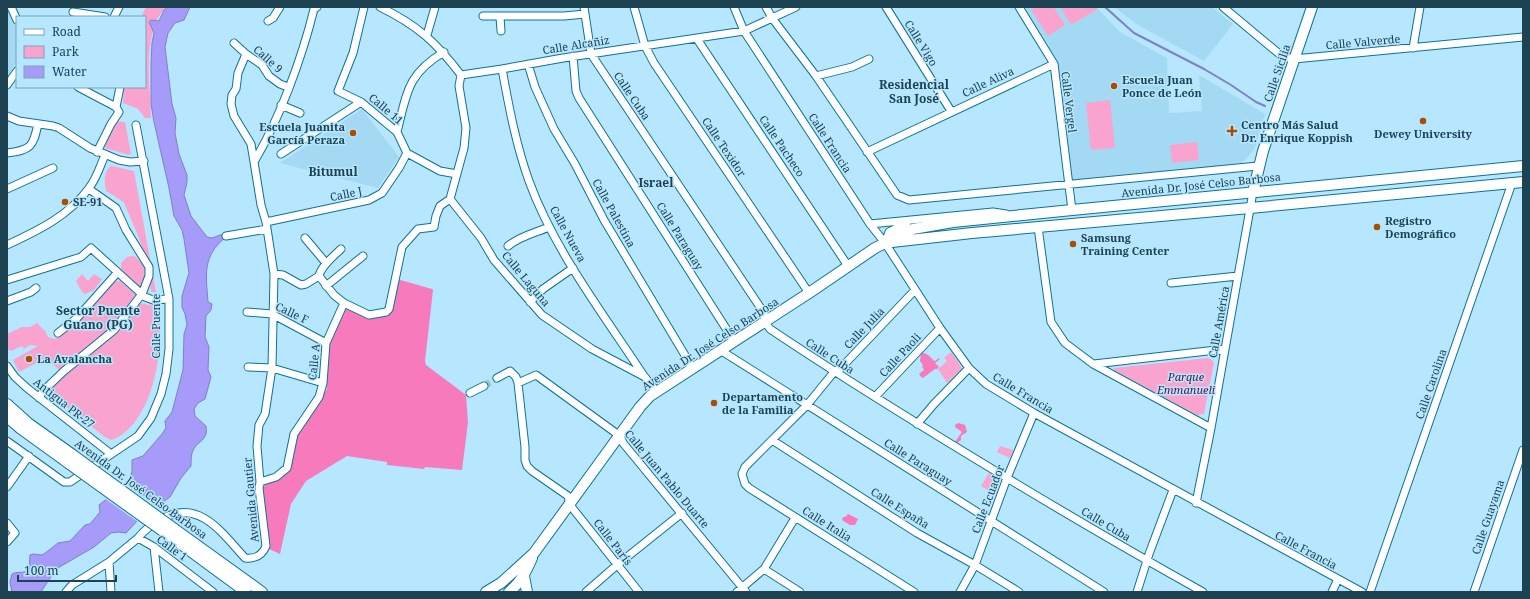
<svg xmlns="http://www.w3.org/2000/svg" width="1530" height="599" viewBox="0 0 1530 599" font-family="'Noto Serif',serif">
<rect width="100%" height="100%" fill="#b6e7fe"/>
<path fill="#a4d9f3" d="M7,7L17,30V61L7,78Z
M1028,7H1060L1071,25L1098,9L1120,32L1167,58L1169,113L1202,111L1199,75L1265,114L1255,148L1248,157L1240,164L1071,182L1056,62L1023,10Z
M1114,7H1212L1233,24L1204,61L1138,25Z
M362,109L399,157L378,188L280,163Z"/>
<path fill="#f9a4ce" d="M146,7H166C163,11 159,15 157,20C144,49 150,86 151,118H145L138,109L123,103L124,87H145V17H141Z
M1036,7H1054L1065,25L1048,36L1031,10Z
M1060,7H1096L1098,9L1071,25Z
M1110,100L1115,148L1091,150L1086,103Z
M116,121L125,122L131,154L129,155L105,148L107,140Z
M1197,142L1199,160L1172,163L1170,145Z
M112,166L134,171L156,292H151L148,264L137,233L124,203L119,199L106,191C104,181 104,175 109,167Z
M133,256L136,257C147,270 150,275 139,289L121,270V263L127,257Z
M82,274L88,281L94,274L102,279L94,290L85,294L82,292L76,281Z
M120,281L136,295L105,335L60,371L49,361L47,364L44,359L19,372L13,360L38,346L30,345L24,349L22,346L11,351L7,349V334L22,327H30L37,323L45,331L48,337L54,339L60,336L112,282Z
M139,303L160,307C161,347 159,388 135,422C129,429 120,438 111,440L105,437L50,394L53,384Z
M951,352L962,368L947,383L938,369L947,361L944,358Z
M1208,358L1212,360L1214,363L1204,414L1197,415L1114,370V368Z
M1000,446L1013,450L1010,458L997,452Z
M989,473L1001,480L996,495L981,486Z"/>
<path fill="#f77abd" d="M397,279L432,289L433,290L425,361L426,365L466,395L468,422L462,470L425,467L424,469L387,465V462L347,456L306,481L291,504L280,554L269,549L261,487L284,475L295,436L327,389L325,380L326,345L345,305L369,317L389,313Z
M921,353C928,352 931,359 935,361L939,358L940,359L935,363L939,367L937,369H935L923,378L921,377L919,374L924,370L922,366L923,365L920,361Z
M958,423L965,425L967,432L961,436V440L957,443L955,442L962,432L955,427V425Z
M848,514L858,519L855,525H850L842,520L843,517H845Z"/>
<path fill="#a79bfa" stroke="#7e80c7" d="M168,7H190L184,20L175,23L168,33L165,47L172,104L176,118L175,133L179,154L187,175V182L184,195L191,216L207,237L212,238L223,234L226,237C202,256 206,275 208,302L212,304L211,310L206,316L205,337L209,347L208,370L211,377L205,399L198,403L194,409L195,416L206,426C209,442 196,440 192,453C191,457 191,462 191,466L181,478L170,497L163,502L152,505L126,533L118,532L111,533L94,547L56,569L41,592H12L10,582L12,574C17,571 23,574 29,570L30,555L33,554L41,555L44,554L58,543L70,541L85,525L90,524L100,512L99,505L129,481L132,472V460L143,456L162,434L166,428L165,421L172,412L183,370L184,334L187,325L185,314L182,307V296L189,273L184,239L182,230L174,216L169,188L154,122L151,104V62L152,43L154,33L149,22L151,20L159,21L164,10Z"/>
<path fill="#b6e7fe" d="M124,482L158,506L153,507L138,522L104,498Z"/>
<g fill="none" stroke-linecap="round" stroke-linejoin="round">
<path stroke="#7e80c7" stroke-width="2" d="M1105,7L1134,33L1204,69L1231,85L1256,102L1265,106"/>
<path stroke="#97c6db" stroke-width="7" stroke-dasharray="7 3.5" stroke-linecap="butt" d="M484,386L497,378"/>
<g stroke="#0c7395" stroke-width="9">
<path id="street" d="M11,7L17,20
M364,7L353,53L338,91L361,102L397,132L407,153L440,171L457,174
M380,7C417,25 436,42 461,75
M584,7L591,54L764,313L765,322L770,329C852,384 937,436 1022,487C1082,523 1142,558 1203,592
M634,7L645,46L654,63L809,293
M734,7L744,31L870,224L885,243L940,328L969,368L986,384L1034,413L1362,592
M766,7L772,18L816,76L897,195L909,200L1258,166
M886,7L951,111
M1019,7L1054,64L1072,210
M1223,7L1283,57L1294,59L1523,37
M73,12L105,17
M483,16H564L585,14
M114,17L119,7
M500,17L501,31
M268,21L273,18L280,7
M427,35L435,7
M697,39L848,266
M234,43L246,54L262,65L269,76L280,84L288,87
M1413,48L1420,7
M246,54L238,73L236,89L232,95L231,104L234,116L251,144L254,162
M573,56L576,91L579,98L734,341
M528,64L535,87L554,129L575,164L604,220L692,367
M502,69C509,107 516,145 529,181C554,250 604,315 644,376L656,391
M461,75L502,69L563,58L744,31L796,7
M816,76L852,67L869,59
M7,85L17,71
M78,87L116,107L119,112L111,124L97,152
M281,105L300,113
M116,107L120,87
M7,116L19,121L53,126L59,128L90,148L119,160L130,162L144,161
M397,132C407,93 407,74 444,52
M867,152L1054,64
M7,153C31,150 33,147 38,124
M281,154L361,102
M7,189L53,168
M450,199L481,238L494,260L542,315L592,349L643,376
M266,222L369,200L382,193L399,168L407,153
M870,224L993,212L1006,214
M1038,227L1051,322L1065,343L1093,364L1211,428
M226,236L267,229
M305,238L326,263
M885,243L889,232L907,223
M7,245C37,231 69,216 89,188C97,178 100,166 105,155
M508,246C520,236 535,233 549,227
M341,249C334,256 321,266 319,276L334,295L344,303L369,315L386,312L389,309L402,247L418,229L434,227L436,216L440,206L450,199L464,148L466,128L459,86L461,75
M274,274L283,275L301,285L306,284L319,276
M7,280L81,257L91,248L145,297L153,300L169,299
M1171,283L1238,276
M326,286L363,256
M7,301L31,292L36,288
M530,302L543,289L573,268
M247,312L272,314L326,343
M58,333L77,318L117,273
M720,350L1104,592
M1094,364L1225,349
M7,366L15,377L27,388L111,454
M248,367L272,368L323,383
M497,378L510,371L516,377L518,383L525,447V460L527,466L532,471L568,496L570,505L639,592
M518,383L536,375L620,436L623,443L746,592
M470,393L484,386
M875,397L940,328
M39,398L43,391L64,371L114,330L142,294L149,276V267L126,230L116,208L89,189
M917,424L934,404L969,368
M772,440L917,533L975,565L1019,592
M7,441L64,482H70L138,436L151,418L161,394L166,374L169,349V299L136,125
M260,482L276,477L287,468L294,434L319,397L323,383L326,343L344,303
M7,487L29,456
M1196,503L1211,428L1253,192
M7,523L15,533L7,542
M138,538C145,529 152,524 162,519C199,498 222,533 245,558C255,559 262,556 266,546L259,488L260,482L257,446L259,425L265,414L272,368L274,274L266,222L261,205L254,162C280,118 302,58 314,9L317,7
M154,547L159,592
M109,562L111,592
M764,569L800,592
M66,592L72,585L109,562L138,538L154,547L213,592
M586,592L617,565L682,513
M737,592L764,569L795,518
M914,592L749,488L745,484L742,474L745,467L807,405L834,372L840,369L915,290
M960,592L975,565L1007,478L1034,413
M1137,592L1149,554L1173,490
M1332,592L1338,579
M1370,592L1512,183
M1474,592L1523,450"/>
</g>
<g stroke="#0c7395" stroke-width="12">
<path id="secondary" d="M1253,192L1263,151L1312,7
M892,242L972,233L1250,208L1523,182
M7,404L28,423L73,455
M7,417L21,429L68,463
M176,530L262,592
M171,537L246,592
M524,576L527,592
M486,592L501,583L534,553L640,407L650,396L809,293L875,248L913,229L953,222L1072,210L1523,166
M509,592C521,582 526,572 532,558"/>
</g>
<use href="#street" stroke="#fff" stroke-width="7"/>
<use href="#secondary" stroke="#fff" stroke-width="10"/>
<g stroke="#0c7395" stroke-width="12" stroke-linecap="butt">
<path id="secondary-bridge" d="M73,455L176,530
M68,463L171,537"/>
</g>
<use href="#secondary-bridge" stroke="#fff" stroke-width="10"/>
</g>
<g fill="#ac4c00" stroke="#b6e7fe" stroke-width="1.5">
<circle cx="1114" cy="86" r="4"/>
<circle cx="1423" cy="121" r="4"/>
<path d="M1230 125h4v4h4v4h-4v4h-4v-4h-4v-4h4z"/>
<circle cx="353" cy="133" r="4"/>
<circle cx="65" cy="202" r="4"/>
<circle cx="1377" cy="227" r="4"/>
<circle cx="1073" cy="244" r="4"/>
<circle cx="29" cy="359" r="4"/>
<circle cx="714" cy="403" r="4"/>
</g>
<g text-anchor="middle" stroke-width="3" stroke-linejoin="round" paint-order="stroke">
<g font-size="11" fill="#1d4251" stroke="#b6e7fe">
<text transform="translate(1363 42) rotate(-5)" y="4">Calle Valverde</text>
<text transform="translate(921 43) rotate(58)" y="4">Calle Vigo</text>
<text transform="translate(576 45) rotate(-9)" y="4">Calle Alcañiz</text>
<text transform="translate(268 59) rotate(42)" y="4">Calle 9</text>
<text transform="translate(1277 73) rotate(-71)" y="4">Calle Sicilia</text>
<text transform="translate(988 82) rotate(-25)" y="4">Calle Aliva</text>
<text transform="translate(632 96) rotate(56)" y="4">Calle Cuba</text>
<text transform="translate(1069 102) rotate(83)" y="4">Calle Vergel</text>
<text transform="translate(386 109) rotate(40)" y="4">Calle 11</text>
<text transform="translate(830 143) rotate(57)" y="4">Calle Francia</text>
<text transform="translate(782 146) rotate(56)" y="4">Calle Pacheco</text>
<text transform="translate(724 147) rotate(56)" y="4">Calle Texidor</text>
<text transform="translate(1201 185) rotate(-6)" y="4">Avenida Dr. José Celso Barbosa</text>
<text transform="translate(346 194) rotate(-12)" y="4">Calle J</text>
<text transform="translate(614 213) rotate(61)" y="4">Calle Palestina</text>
<text transform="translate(568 234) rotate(61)" y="4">Calle Nueva</text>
<text transform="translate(680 236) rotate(58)" y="4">Calle Paraguay</text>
<text transform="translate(526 279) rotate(50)" y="4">Calle Laguna</text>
<text transform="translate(292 313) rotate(25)" y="4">Calle F</text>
<text transform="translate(1219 322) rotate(-80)" y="4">Calle América</text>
<text transform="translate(156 326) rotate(-90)" y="4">Calle Puente</text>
<text transform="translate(864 328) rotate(-46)" y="4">Calle Julia</text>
<text transform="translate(710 344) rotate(-33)" y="4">Avenida Dr. José Celso Barbosa</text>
<text transform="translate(900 355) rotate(-47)" y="4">Calle Paoli</text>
<text transform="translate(830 356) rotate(33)" y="4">Calle Cuba</text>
<text transform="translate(314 362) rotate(-84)" y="4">Calle A</text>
<text transform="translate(1431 384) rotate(-71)" y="4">Calle Carolina</text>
<text transform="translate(1023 393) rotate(31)" y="4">Calle Francia</text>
<text transform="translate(64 403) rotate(38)" y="4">Antigua PR-27</text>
<text transform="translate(918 462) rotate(32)" y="4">Calle Paraguay</text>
<text transform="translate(667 479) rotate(50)" y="4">Calle Juan Pablo Duarte</text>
<text transform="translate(141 489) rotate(36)" y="4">Avenida Dr. José Celso Barbosa</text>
<text transform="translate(988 499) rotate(-69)" y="4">Calle Ecuador</text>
<text transform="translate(251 500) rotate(-95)" y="4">Avenida Gautier</text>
<text transform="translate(900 508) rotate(32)" y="4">Calle España</text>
<text transform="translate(1488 517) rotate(-71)" y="4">Calle Guayama</text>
<text transform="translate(827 524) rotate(32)" y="4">Calle Italia</text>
<text transform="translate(1106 524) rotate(31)" y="4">Calle Cuba</text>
<text transform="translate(613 542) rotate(52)" y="4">Calle París</text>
<text transform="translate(172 548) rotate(36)" y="4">Calle 1</text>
<text transform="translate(1306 550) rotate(28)" y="4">Calle Francia</text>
</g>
<g font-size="11" font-weight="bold" fill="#1d4251" stroke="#b6e7fe" text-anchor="start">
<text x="1122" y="84">Escuela Juan<tspan x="1122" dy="13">Ponce de León</tspan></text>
<text x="1241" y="129">Centro Más Salud<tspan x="1241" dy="13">Dr. Enrique Koppish</tspan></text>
<text x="345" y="131" text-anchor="end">Escuela Juanita<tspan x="345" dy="13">García Peraza</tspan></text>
<text x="1423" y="138" text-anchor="middle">Dewey University</text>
<text x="73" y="206">SE-91</text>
<text x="1385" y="225">Registro<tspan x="1385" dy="13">Demográfico</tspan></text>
<text x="1081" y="242">Samsung<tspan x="1081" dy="13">Training Center</tspan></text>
<text x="37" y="363">La Avalancha</text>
<text x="722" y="401">Departamento<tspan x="722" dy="13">de la Familia</tspan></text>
</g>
<g font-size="11" font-style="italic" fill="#5c0e3e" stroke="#b6e7fe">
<text x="1186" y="381">Parque<tspan x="1186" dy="13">Emmanueli</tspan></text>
</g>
<g font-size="12" font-weight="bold" fill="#1d4251" stroke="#b6e7fe">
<text x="914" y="89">Residencial<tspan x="914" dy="14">San José</tspan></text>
<text x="333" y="176">Bitumul</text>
<text x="656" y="187">Israel</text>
<text x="98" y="315">Sector Puente<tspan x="98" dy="14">Guano (PG)</tspan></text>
</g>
</g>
<rect width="1530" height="599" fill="none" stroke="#1d4251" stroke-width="16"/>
<rect x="16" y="16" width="130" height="72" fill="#b6e7fe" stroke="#79a5b9"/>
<rect x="24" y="29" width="20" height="6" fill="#ffffff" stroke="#79a5b9"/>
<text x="52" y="36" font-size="12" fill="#1d4251">Road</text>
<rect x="24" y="46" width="20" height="12" fill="#f9a4ce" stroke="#79a5b9"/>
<text x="52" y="56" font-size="12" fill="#1d4251">Park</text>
<rect x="24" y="66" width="20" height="12" fill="#a79bfa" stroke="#79a5b9"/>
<text x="52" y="76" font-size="12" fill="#1d4251">Water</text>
<path d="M18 575v6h98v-6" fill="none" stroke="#1d4251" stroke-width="2"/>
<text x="24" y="575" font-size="12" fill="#1d4251" stroke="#b6e7fe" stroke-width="3" paint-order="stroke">100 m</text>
</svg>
